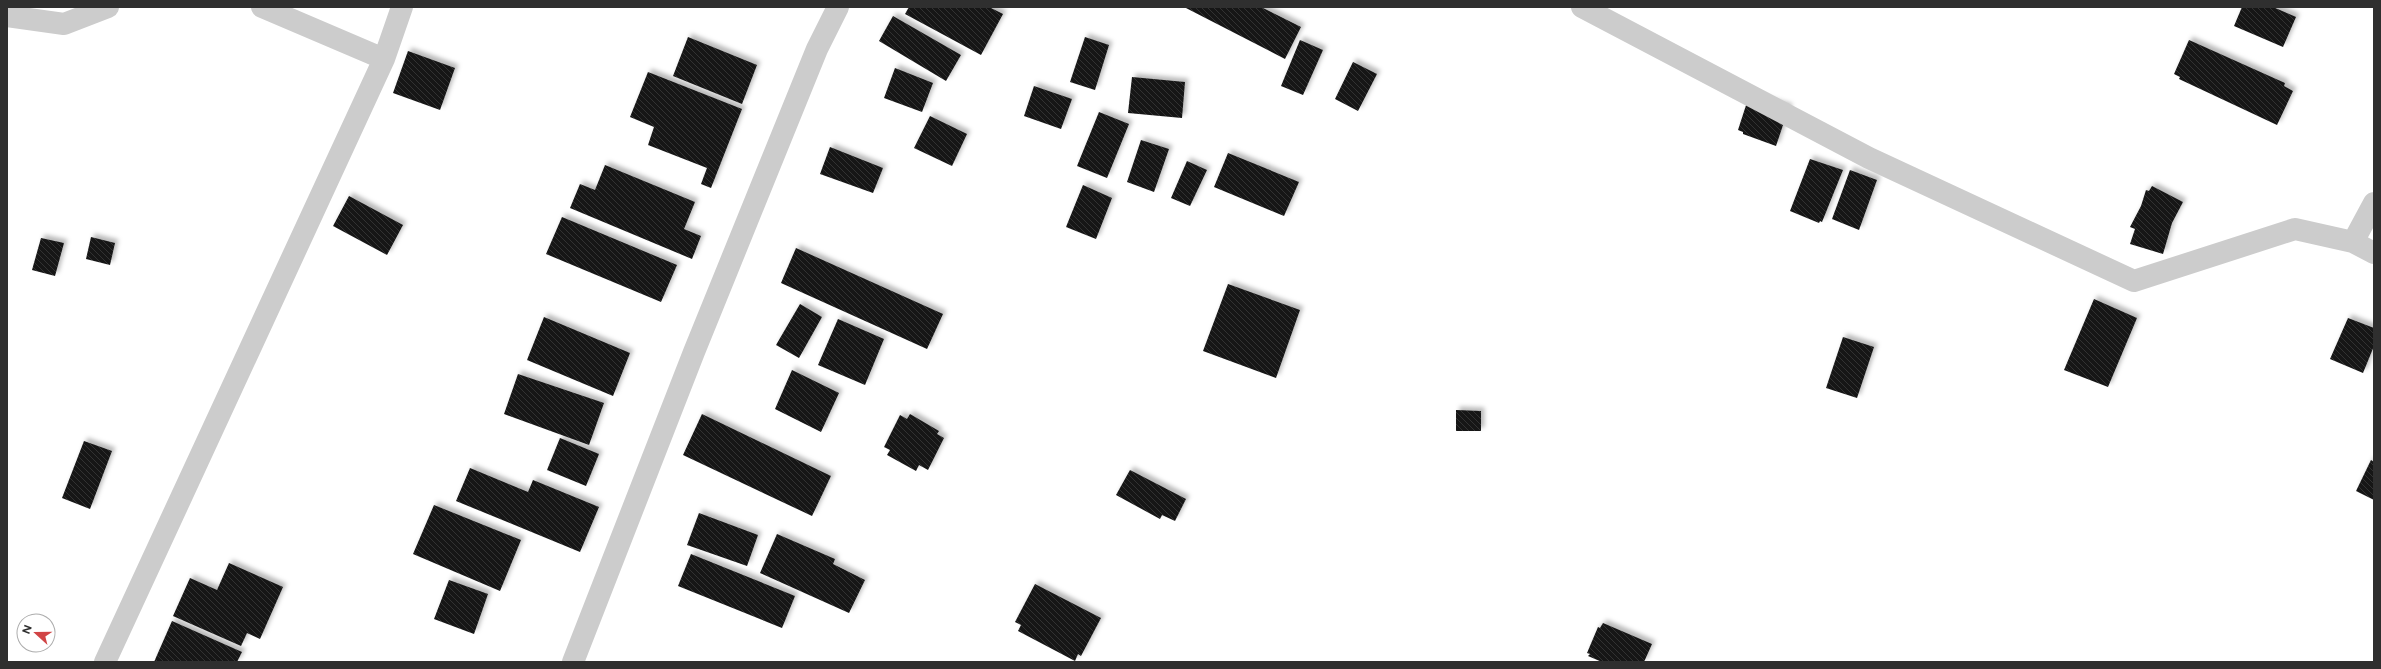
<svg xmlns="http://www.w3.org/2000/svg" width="2381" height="669" viewBox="0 0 2381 669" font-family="Figtree,sans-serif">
<defs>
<pattern id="building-back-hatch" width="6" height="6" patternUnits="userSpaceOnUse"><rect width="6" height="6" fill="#161616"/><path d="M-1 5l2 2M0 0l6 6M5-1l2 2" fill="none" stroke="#303030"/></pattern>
<filter id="shadow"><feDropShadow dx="3.5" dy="-3.5" stdDeviation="2" flood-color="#0004"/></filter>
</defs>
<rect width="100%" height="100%" fill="#fff"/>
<path fill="url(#building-back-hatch)" filter="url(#shadow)" d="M909,7H989L1003,14L981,55L905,14Z
M1184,7H1261L1301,27L1285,59Z
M2242,7H2273L2296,17L2283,47L2234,26Z
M893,16L961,55L946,81L879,41Z
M688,37L757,65L742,104L673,76Z
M1085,37L1109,45L1095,90L1070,82Z
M1300,40L1323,50L1303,95L1281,86Z
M2189,40L2285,83L2284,86L2293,91L2277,125L2179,79L2180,77L2174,74Z
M408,51L455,68L440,110L393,93Z
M1353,62L1377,74L1358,111L1335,99Z
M895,68L933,83L922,112L884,98Z
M648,72L742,109L711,188L701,184L707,168L648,145L654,127L630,117Z
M1132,77L1185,82L1182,118L1128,113Z
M1034,86L1072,99L1061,129L1024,116Z
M1749,96L1789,107L1776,146L1743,134V132L1738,130Z
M1099,112L1129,124L1107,178L1077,166Z
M930,116L967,134L952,166L914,148Z
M1141,140L1169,149L1154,192L1127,182Z
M830,147L883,168L873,193L820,174Z
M1228,153L1299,182L1284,216L1214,187Z
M1810,159L1843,170L1822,222L1820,221L1819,223L1790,211Z
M1187,161L1207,170L1190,206L1171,198Z
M605,165L695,202L684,229L701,236L692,259L570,208L580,184L595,190Z
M1850,170L1877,180L1859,230L1832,219Z
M1083,185L1112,198L1096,239L1066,227Z
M2152,186L2183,202L2172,223L2163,254L2130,244L2135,229L2130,227L2141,206L2146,190L2149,191Z
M349,196L403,225L387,255L333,226Z
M562,217L677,265L661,302L546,254Z
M91,237L115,243L110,265L86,259Z
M41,238L64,243L55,276L32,270Z
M796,248L943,314L927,349L781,283Z
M1228,284L1300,310L1276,378L1203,351Z
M2094,299L2137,318L2108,387L2064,370Z
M800,304L822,317L799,358L776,345Z
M544,317L630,353L613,396L527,360Z
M2348,318L2374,328V346L2363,373L2330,359Z
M838,319L884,339L865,385L818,365Z
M1843,337L1874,347L1857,398L1826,388Z
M792,370L839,393L821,432L775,409Z
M518,374L604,403L589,445L504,414Z
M1456,410L1481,411V431H1456Z
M702,414L831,476L812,516L683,455Z
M910,414L939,431L937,434L944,438L928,470L919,465L916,471L887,455L890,450L884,447L900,415L907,419Z
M560,438L599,454L586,486L547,470Z
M84,441L112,451L90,509L62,498Z
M2371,460L2374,462V500L2356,491Z
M470,468L528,492L533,480L599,507L580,552L456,501Z
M1130,470L1186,499L1175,521L1162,515L1160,519L1116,495Z
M434,505L521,540L500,591L413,554Z
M699,513L758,535L747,566L687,545Z
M777,534L835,559L833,564L865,580L849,613L760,573Z
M691,554L795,596L782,628L678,586Z
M229,563L283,587L260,639L247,633L241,646L173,616L190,578L217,590Z
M449,580L488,594L474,634L434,619Z
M1035,584L1101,618L1081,656L1078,654L1075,661L1018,631L1021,625L1015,622Z
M172,621L242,652L237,662H154Z
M1603,623L1652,644L1644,662H1602L1588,656L1590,654L1587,653L1598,627L1600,628Z"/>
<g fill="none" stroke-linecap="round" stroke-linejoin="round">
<path stroke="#ccc" stroke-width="22" d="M262,7L384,59
M1582,7L1869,158L2134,281L2295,229L2353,242L2374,253
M7,16L64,24L108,7
M2353,242L2374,203
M105,662L384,59L402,7
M573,662L694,352L817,49L838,7"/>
</g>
<rect width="2381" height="669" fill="none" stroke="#2f2f2f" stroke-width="16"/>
<g transform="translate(36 633) rotate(291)"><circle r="19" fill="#ffffff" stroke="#acacac"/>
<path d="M0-3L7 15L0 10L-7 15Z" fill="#d14546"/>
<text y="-6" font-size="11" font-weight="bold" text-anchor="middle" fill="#2f2f2f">N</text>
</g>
</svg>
